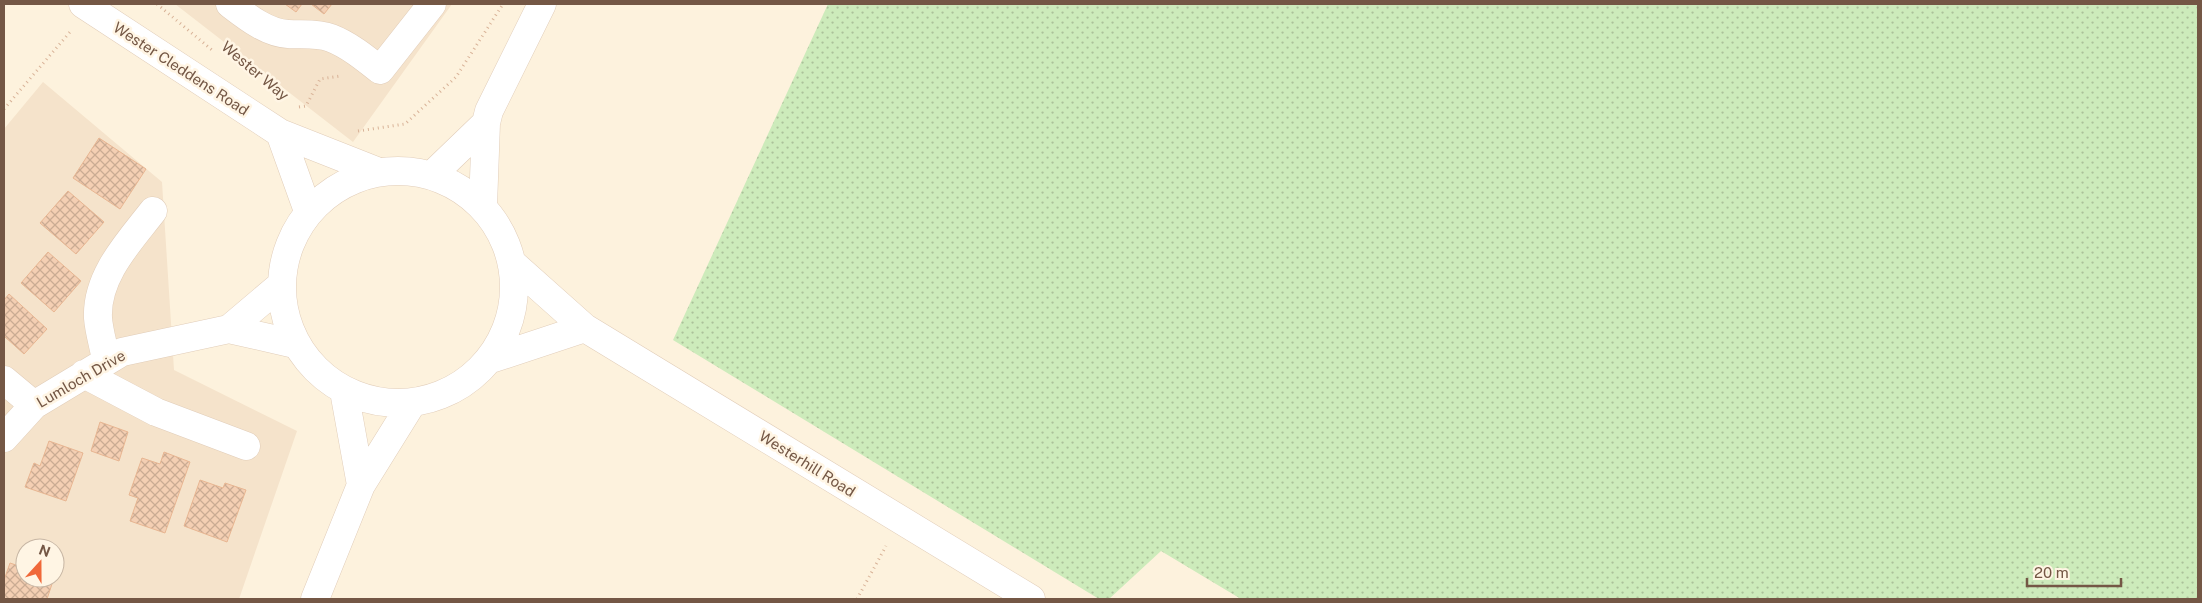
<svg xmlns="http://www.w3.org/2000/svg" width="2202" height="603" viewBox="0 0 2202 603" font-family="'Public Sans',sans-serif">
<defs>
<pattern id="grass-dots" width="8" height="8" patternUnits="userSpaceOnUse" patternTransform="scale(1.25)"><rect width="8" height="8" fill="#cdebbb"/><path d="M2 2h.1M6 6h.1" fill="none" stroke="#abc19a" stroke-width="1.8" stroke-linecap="round"/></pattern>
<pattern id="building-cross-hatch" width="8" height="8" patternUnits="userSpaceOnUse" patternTransform="scale(1.25)"><rect width="8" height="8" fill="#f4cfb3"/><path d="M0 0l8 8M0 8l8-8" fill="none" stroke="#caab93"/></pattern>
</defs>
<rect width="100%" height="100%" fill="#fdf2dd"/>
<path fill="#f5e3cb" fill-rule="evenodd" d="M175,4H452L353,142Z
M43,82L162,182L174,370L297,431L239,599H4V129ZM25,548H55V578H25Z"/>
<path fill="url(#grass-dots)" d="M828,4H2198V599H1241L1161,551L1109,599H1099L673,340Z"/>
<path fill="url(#building-cross-hatch)" stroke="#e8b692" d="M285,4H302L296,12Z
M311,4H332L324,14Z
M99,138L146,169L120,209L73,178Z
M68,191L104,222L76,254L40,223Z
M48,252L81,281L54,312L21,283Z
M9,294L47,329L24,354L4,336V300Z
M100,422L128,432L119,461L91,451Z
M49,441L83,453L66,501L25,487L34,463L40,466Z
M164,452L190,462L165,533L130,521L138,498L129,495L142,458L160,464Z
M200,480L223,488L225,483L246,490L227,542L184,526Z
M10,563L25,568V578H54L47,599H4V580Z"/>
<g fill="none" stroke-linecap="round" stroke-linejoin="round">
<g stroke="#e1cdb9" stroke-width="29">
<path id="minor" d="M83,4L280,133L379,172
M230,4C247,17 267,33 288,34C302,35 318,33 331,38C349,45 365,58 380,70L432,4
M280,133L308,211
M282 287a116 116 0 1 1 232 0a116 116 0 1 1-232 0Z
M432,175L486,123
M483,206L486,123L489,111L542,4
M512,263L585,328L1031,599
M229,329L281,285
M491,359L585,328
M106,360C104,347 99,332 98,318C96,276 129,242 153,211
M84,374L156,412L246,446
M4,380L34,405
M344,391L361,485
M4,438L34,405L122,352L229,329L295,344
M315,599L361,485L412,403"/>
</g>
<path stroke="#d8b297" stroke-width="3" stroke-dasharray="1 4" stroke-linecap="butt" d="M157,4L212,50
M299,107L306,106L320,79L340,76
M4,109L70,32
M358,131L405,124L456,77L503,4
M857,599L886,546"/>
<use href="#minor" stroke="#fff" stroke-width="28"/>
</g>
<g text-anchor="middle" stroke-width="5" stroke-linejoin="round" paint-order="stroke">
<g font-size="15" fill="#745745" stroke="#fff5e4">
<text transform="translate(181 69) rotate(33)" y="5">Wester Cleddens Road</text>
<text transform="translate(255 71) rotate(40)" y="5">Wester Way</text>
<text transform="translate(81 379) rotate(-30)" y="5">Lumloch Drive</text>
<text transform="translate(807 464) rotate(32)" y="5">Westerhill Road</text>
</g>
</g>
<rect width="2202" height="603" fill="none" stroke="#745745" stroke-width="10"/>
<g transform="translate(40 563) rotate(21)"><circle r="24" fill="#fff5e4" stroke="#c7b6a4"/>
<path d="M0-4L9 19L0 12L-9 19Z" fill="#f06839"/>
<text y="-8" font-size="14" font-weight="bold" text-anchor="middle" fill="#745745">N</text>
</g>
<path d="M2027 578v8h94v-8" fill="none" stroke="#745745" stroke-width="2.5"/>
<text x="2034" y="578" font-size="15" fill="#745745" stroke="#fff5e4" stroke-width="4" paint-order="stroke">20 m</text>
</svg>
